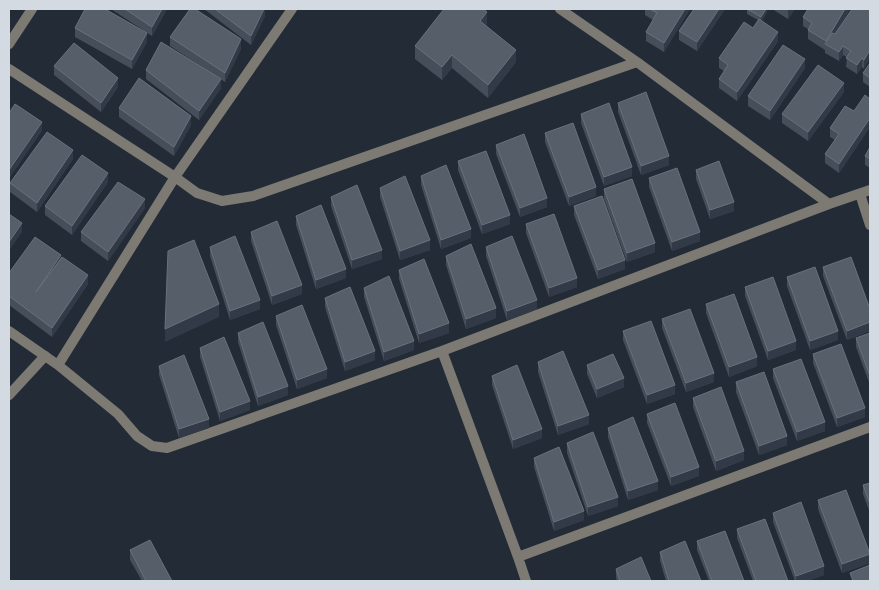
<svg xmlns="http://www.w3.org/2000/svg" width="879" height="590" viewBox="0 0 879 590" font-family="'Titillium Web',sans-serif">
<rect width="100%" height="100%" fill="#232b37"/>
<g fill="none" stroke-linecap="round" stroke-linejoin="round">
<path stroke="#7c7a72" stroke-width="10" d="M9,395L45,356"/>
<path stroke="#7c7a72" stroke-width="10" d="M560,9L637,62L829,204
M9,44L32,9
M9,69L175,177L197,193L222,201L253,196L637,62
M860,194L870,225
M9,331L58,365L118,414L137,436L152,446L167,448L442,351L829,204L870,190
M442,351L518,557L526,581
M58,365L175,177L292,9
M518,557L870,427"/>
</g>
<path fill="#464e5a" d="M111,9H167L152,36Z
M204,9H265V16L251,45Z
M645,9H690L664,52L646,41V32L653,20L645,15Z
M725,9L697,51L679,40V31Z
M747,9H767V12L762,21L778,41L737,101L719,88V79L724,71L719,68V58L753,28L758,20L747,14Z
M772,9H795L788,19Z
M808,9H850L835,34L870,9L864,69L862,67L857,74L846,67L847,57L843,55L839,61L825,53V50L808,39V29L803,26V17Z
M487,25L486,26L516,62L488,98L452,68L442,80L415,59V46Z
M75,28L147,42L132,69L75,37Z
M170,37L241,49L225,82L170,46Z
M870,63V87L863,82V73Z
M54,66L118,87L101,112L54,75Z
M805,68L770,120L748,106V96Z
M146,70L221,88L199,120L146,79Z
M844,92L808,141L782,123V114Z
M870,99V127L839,173L825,163V154L835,140L830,137V128Z
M618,103L669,165L641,175L618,112Z
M119,108L191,125L174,156L119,117Z
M581,114L632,176L604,186L581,123Z
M545,133L596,196L569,206L545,142Z
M496,145L547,207L520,217L496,154Z
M870,147V168L865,165V156Z
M73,159L37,212L10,192V183Z
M458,161L510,224L482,234L458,170Z
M696,170L734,211L710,219L696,179Z
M421,176L471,238L441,249L421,185Z
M649,178L700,241L672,251L649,187Z
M108,182L72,235L45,215V206Z
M380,188L430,250L400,260L380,197Z
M604,189L655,252L627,262L604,199Z
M331,197L382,259L352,269L331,206Z
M574,206L625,269L598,279L574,215Z
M145,208L108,261L81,241V232Z
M296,216L346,278L316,289L296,225Z
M526,224L577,287L549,297L526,233Z
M251,232L302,294L272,305L251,241Z
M210,247L260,309L230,320L210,256Z
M486,247L537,309L507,320L486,256Z
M446,256L496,318L466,329L446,265Z
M61,259L88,284L52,337L9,305V273Z
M823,267L870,309V331L847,340L823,276Z
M399,270L449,333L419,343L399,279Z
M787,277L838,340L810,350L787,286Z
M745,287L796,350L768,360L745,296Z
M364,288L414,350L384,361L364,297Z
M325,298L375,360L345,371L325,307Z
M706,304L757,366L729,377L706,313Z
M276,316L327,378L297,389L276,325Z
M662,319L714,382L686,392L662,328Z
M623,331L675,394L647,404L623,340Z
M238,333L288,395L258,406L238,342Z
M870,333V385L856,347V338Z
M200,348L250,410L220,421L200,357Z
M813,354L865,417L837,427L813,363Z
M538,362L589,424L558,435L538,372Z
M587,365L624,387L597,398L587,374Z
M159,366L209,428L179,438L159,375Z
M773,369L825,431L797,441L773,378Z
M492,376L542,438L513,449L492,385Z
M736,382L787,445L759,455L736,392Z
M693,398L744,460L716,471L693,407Z
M647,414L699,476L671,486L647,423Z
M608,428L658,490L628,500L608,437Z
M567,443L618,506L588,516L567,453Z
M534,458L584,520L554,531L534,467Z
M870,483V513L863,494V485Z
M818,500L870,563L842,573L818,509Z
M773,513L824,575L807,581H795L773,522Z
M737,529L788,581H753L737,538Z
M697,541L744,581H709L697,550Z
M130,550L172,581H142L130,560Z
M660,552L701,581H666L660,561Z
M616,569L651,581H617L616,578Z"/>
<path fill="#313a46" d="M162,9H167L152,36V27Z
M264,9H265V16L251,45V36Z
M685,9H690L664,52V43Z
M719,9H725L697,51V42Z
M766,9H767V12L761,22V17Z
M789,9H795L788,19V10Z
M845,9H850L828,46L826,44V41Z
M487,12V25L480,33V21Z
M778,32V41L737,101V92Z
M147,33V42L132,69V60Z
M241,39V49L225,82V73Z
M843,46V55L839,61V52Z
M516,50V62L488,98V85Z
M870,50V59L864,69V60Z
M452,55V68L442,80V67Z
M862,58V67L857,74V65Z
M805,59V68L770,120V111Z
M118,78V87L101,112V103Z
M221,79V88L199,120V111Z
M844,83V92L808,141V132Z
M191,116V125L174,156V147Z
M870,118V127L839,173V164Z
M42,122V131L9,179V170Z
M73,150V159L37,212V203Z
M669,156V165L641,175V166Z
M632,167V176L604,186V177Z
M108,173V182L72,235V226Z
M596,187V196L569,206V197Z
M547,198V207L520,217V208Z
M145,199V208L108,261V252Z
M734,202V211L710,219V210Z
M510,215V224L482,234V225Z
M22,223V232L9,251V242Z
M471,229V238L441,249V240Z
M700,232V241L672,251V242Z
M430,240V250L400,260V251Z
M655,243V252L627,262V253Z
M382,250V259L352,269V260Z
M61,255V264L36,301V292Z
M625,260V269L598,279V270Z
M346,269V278L316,289V280Z
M88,275V284L52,337V328Z
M577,278V287L549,297V288Z
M302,285V294L272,305V296Z
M260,300V309L230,320V311Z
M537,300V309L507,320V311Z
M219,304V317L165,342V329Z
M496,308V318L466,329V319Z
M870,322V331L847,340V331Z
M449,323V333L419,343V334Z
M838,331V340L810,350V341Z
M414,341V350L384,361V352Z
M796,341V350L768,360V351Z
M375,351V360L345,371V362Z
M757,357V366L729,377V367Z
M327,369V378L297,389V380Z
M714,373V382L686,392V383Z
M624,378V387L597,398V389Z
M675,385V394L647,404V395Z
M288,386V395L258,406V397Z
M250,401V410L220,421V412Z
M865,408V417L837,427V418Z
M589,415V424L558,435V426Z
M209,419V428L179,438V429Z
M825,422V431L797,441V432Z
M542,429V438L513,449V440Z
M787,436V445L759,455V446Z
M744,451V460L716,471V461Z
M699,467V476L671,486V477Z
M658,481V490L628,500V491Z
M618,497V506L588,516V507Z
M584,511V520L554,531V522Z
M870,554V563L842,573V564Z
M824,566V575L807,581H796V576Z"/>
<path fill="#555e69" stroke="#69717c" d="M85,9H105L147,33L132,60L75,28Z
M125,9H162L152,27Z
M190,9H195L241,39L225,73L170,37Z
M215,9H264L251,36Z
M444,9H483L487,12L480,21L516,50L488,85L452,55L442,67L415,46Z
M650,9H685L664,43L646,32L657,13Z
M694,9H719L697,42L679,31Z
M747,9H766L761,17Z
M808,9H845L826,41L808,30L812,23L803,17Z
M852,9H870V50L864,60L862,58L857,65L846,58L851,51L843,46L839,52L825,44L832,33L835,34Z
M759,19L778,32L737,92L719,79L728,65L719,58L744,22L753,28Z
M161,42L221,79L199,111L146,70Z
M74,43L118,78L101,103L54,66Z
M783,45L805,59L770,111L748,96Z
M870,63V78L863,73Z
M818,65L844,83L808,132L782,114Z
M139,78L191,116L174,147L119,108Z
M646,92L669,156L641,166L618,103Z
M865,95L870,99V118L839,164L825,154L839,134L830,128L845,106L854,111Z
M609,103L632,167L604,177L581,114Z
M15,104L42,122L9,170V113Z
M573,123L596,187L569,197L545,133Z
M47,132L73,150L37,203L10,183Z
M524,134L547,198L520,208L496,145Z
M870,147V159L865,156Z
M486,151L510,215L482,225L458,161Z
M82,155L108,173L72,226L45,206Z
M719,161L734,202L710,210L696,170Z
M446,165L471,229L441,240L421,176Z
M677,168L700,232L672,242L649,178Z
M405,176L430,240L400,251L380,188Z
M632,179L655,243L627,253L604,189Z
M118,182L145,199L108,252L81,232Z
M357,185L382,250L352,260L331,197Z
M602,196L625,260L598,270L574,206Z
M321,205L346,269L316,280L296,216Z
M9,214L22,223L9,242Z
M554,214L577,278L549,288L526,224Z
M277,221L302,285L272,296L251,232Z
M235,236L260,300L230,311L210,247Z
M512,236L537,300L507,311L486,247Z
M35,237L61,255L36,292L62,257L88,275L52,328L9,296V273Z
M194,240L219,304L165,329L168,251Z
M471,244L496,308L466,319L446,256Z
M851,257L870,309V322L847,331L823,267Z
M424,259L449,323L419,334L399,270Z
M815,267L838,331L810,341L787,277Z
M389,276L414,341L384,352L364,288Z
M773,277L796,341L768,351L745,287Z
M350,287L375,351L345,362L325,298Z
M734,294L757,357L729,367L706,304Z
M302,305L327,369L297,380L276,316Z
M690,309L714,373L686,383L662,319Z
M651,321L675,385L647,395L623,331Z
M263,322L288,386L258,397L238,333Z
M870,333V376L856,338Z
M224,337L250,401L220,412L200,348Z
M841,344L865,408L837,418L813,354Z
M563,351L589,415L558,426L538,362Z
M613,354L624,378L597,389L587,365Z
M184,355L209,419L179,429L159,366Z
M801,359L825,422L797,432L773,369Z
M517,365L542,429L513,440L492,376Z
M764,372L787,436L759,446L736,382Z
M721,387L744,451L716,461L693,398Z
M675,403L699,467L671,477L647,414Z
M633,417L658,481L628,491L608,428Z
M593,432L618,497L588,507L567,443Z
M559,447L584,511L554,522L534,458Z
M870,483V504L863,485Z
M846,490L870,554L842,564L818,500Z
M801,502L824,566L796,576L773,513Z
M765,519L788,581H756L737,529Z
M725,531L744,581H712L697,541Z
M150,540L172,581H146L130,550Z
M685,541L701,581H669L660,552Z
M641,557L651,581H620L616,569Z
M870,565V581H853L850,573Z"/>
<rect width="879" height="590" fill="none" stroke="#d4dae2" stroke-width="20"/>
</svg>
